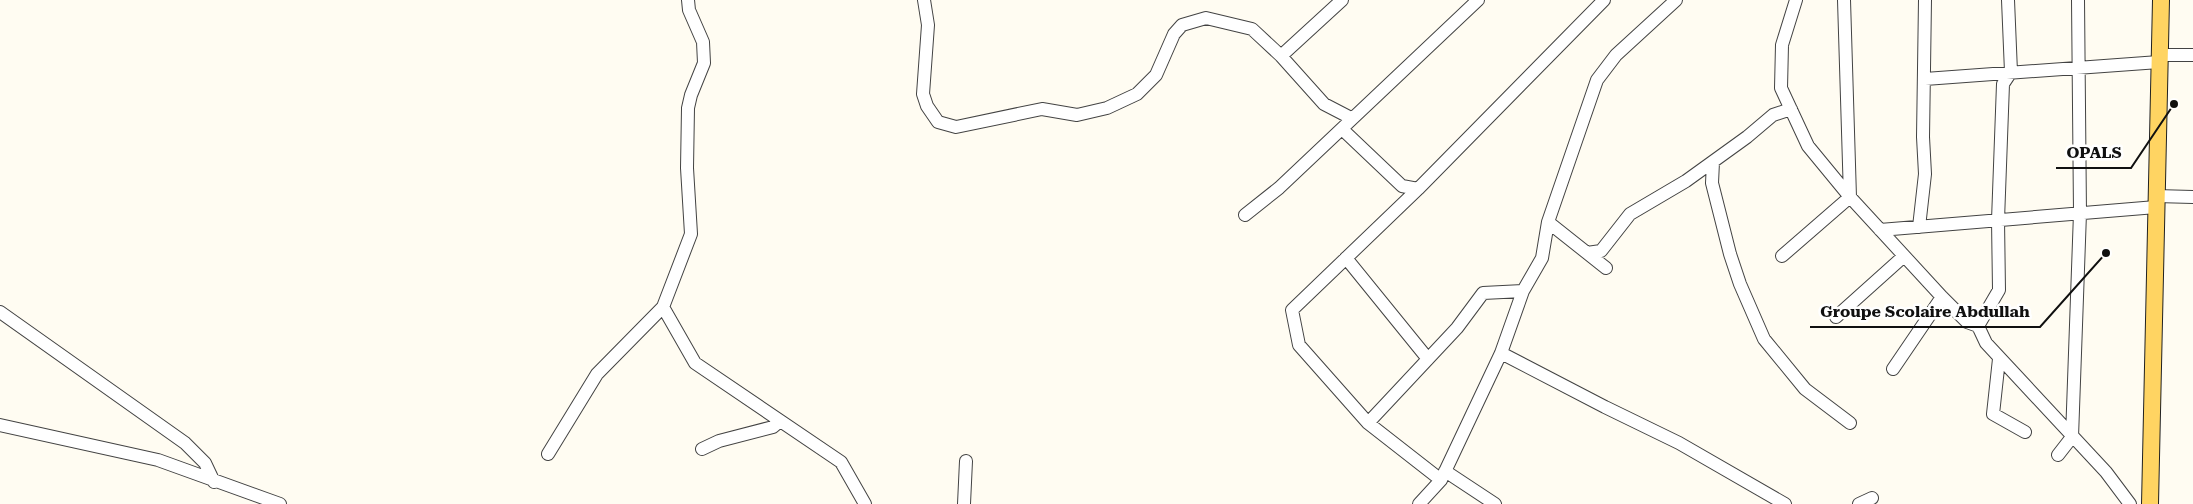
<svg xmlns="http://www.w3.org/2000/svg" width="2193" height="504" viewBox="0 0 2193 504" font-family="'Roboto Serif',serif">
<rect width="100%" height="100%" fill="#fffcf2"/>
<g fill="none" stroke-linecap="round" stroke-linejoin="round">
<g stroke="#434343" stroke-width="14">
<path id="minor" d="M924,0L928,25L923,94L927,106L938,122L956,127L1042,109L1077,115L1107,108L1137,94L1156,75L1174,34L1182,25L1206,18L1252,29L1281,56L1324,104L1351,118
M1796,0L1782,45L1781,88L1808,146L1850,197L1942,297L1967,322L1978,326L1986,343L2106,472L2130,504
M2159,55H2193
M1281,56L1342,0
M1925,79L2159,62
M1342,129L1402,186L1418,189
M1713,162L1712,183L1730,254L1740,284L1764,339L1805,389L1850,423
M2156,196L2193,197
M1245,215L1279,188L1478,0
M1548,222L1606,268
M1919,227L1925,174L1923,137L1925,0
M1880,230L2156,207
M1587,253L1601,251L1630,214L1686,181L1747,137L1773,115L1791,109
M1782,256L1850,197L1844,0
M1346,258L1428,359
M663,307L695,363L841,462L865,504
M0,312L185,443L205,463L214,482
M1836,317L1904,256
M1978,326L1999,290L1998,220L2003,84L2011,72L2008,0
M1501,353L1605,407L1679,443L1785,504
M1999,359L1993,414L2025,432
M1893,369L1942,297
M1368,423L1457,328L1483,293L1523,291
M0,425L158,460L280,504
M702,449L719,441L773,427L780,421
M548,454L597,374L663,307L691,234L687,168L688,108L691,95L704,63L703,42L689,10L688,0
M2058,455L2072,437L2080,213L2078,0
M1445,471L1495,504
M1441,480L1368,423L1299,345L1292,310L1418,189L1604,0
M964,504L966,461
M1419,504L1441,480L1501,353L1523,291L1542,258L1548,222L1597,80L1616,55L1676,0
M1859,504L1872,498"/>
</g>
<g stroke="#212121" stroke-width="18">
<path id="major" d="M2150,504L2161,0"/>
</g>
<use href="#minor" stroke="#fff" stroke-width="12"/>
<use href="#major" stroke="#ffd462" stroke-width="16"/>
</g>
<path fill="none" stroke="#101010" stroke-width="2" d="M2174 104L2131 168H2056M2106 253L2040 327H1810"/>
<g fill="#101010" stroke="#fff" stroke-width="2">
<circle cx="2174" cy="104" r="5"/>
<circle cx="2106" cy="253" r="5"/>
</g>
<g font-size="16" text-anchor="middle" font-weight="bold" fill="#101010" stroke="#fff" stroke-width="5" stroke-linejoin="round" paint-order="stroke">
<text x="2094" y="158">OPALS</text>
<text x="1925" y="317">Groupe Scolaire Abdullah</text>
</g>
</svg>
